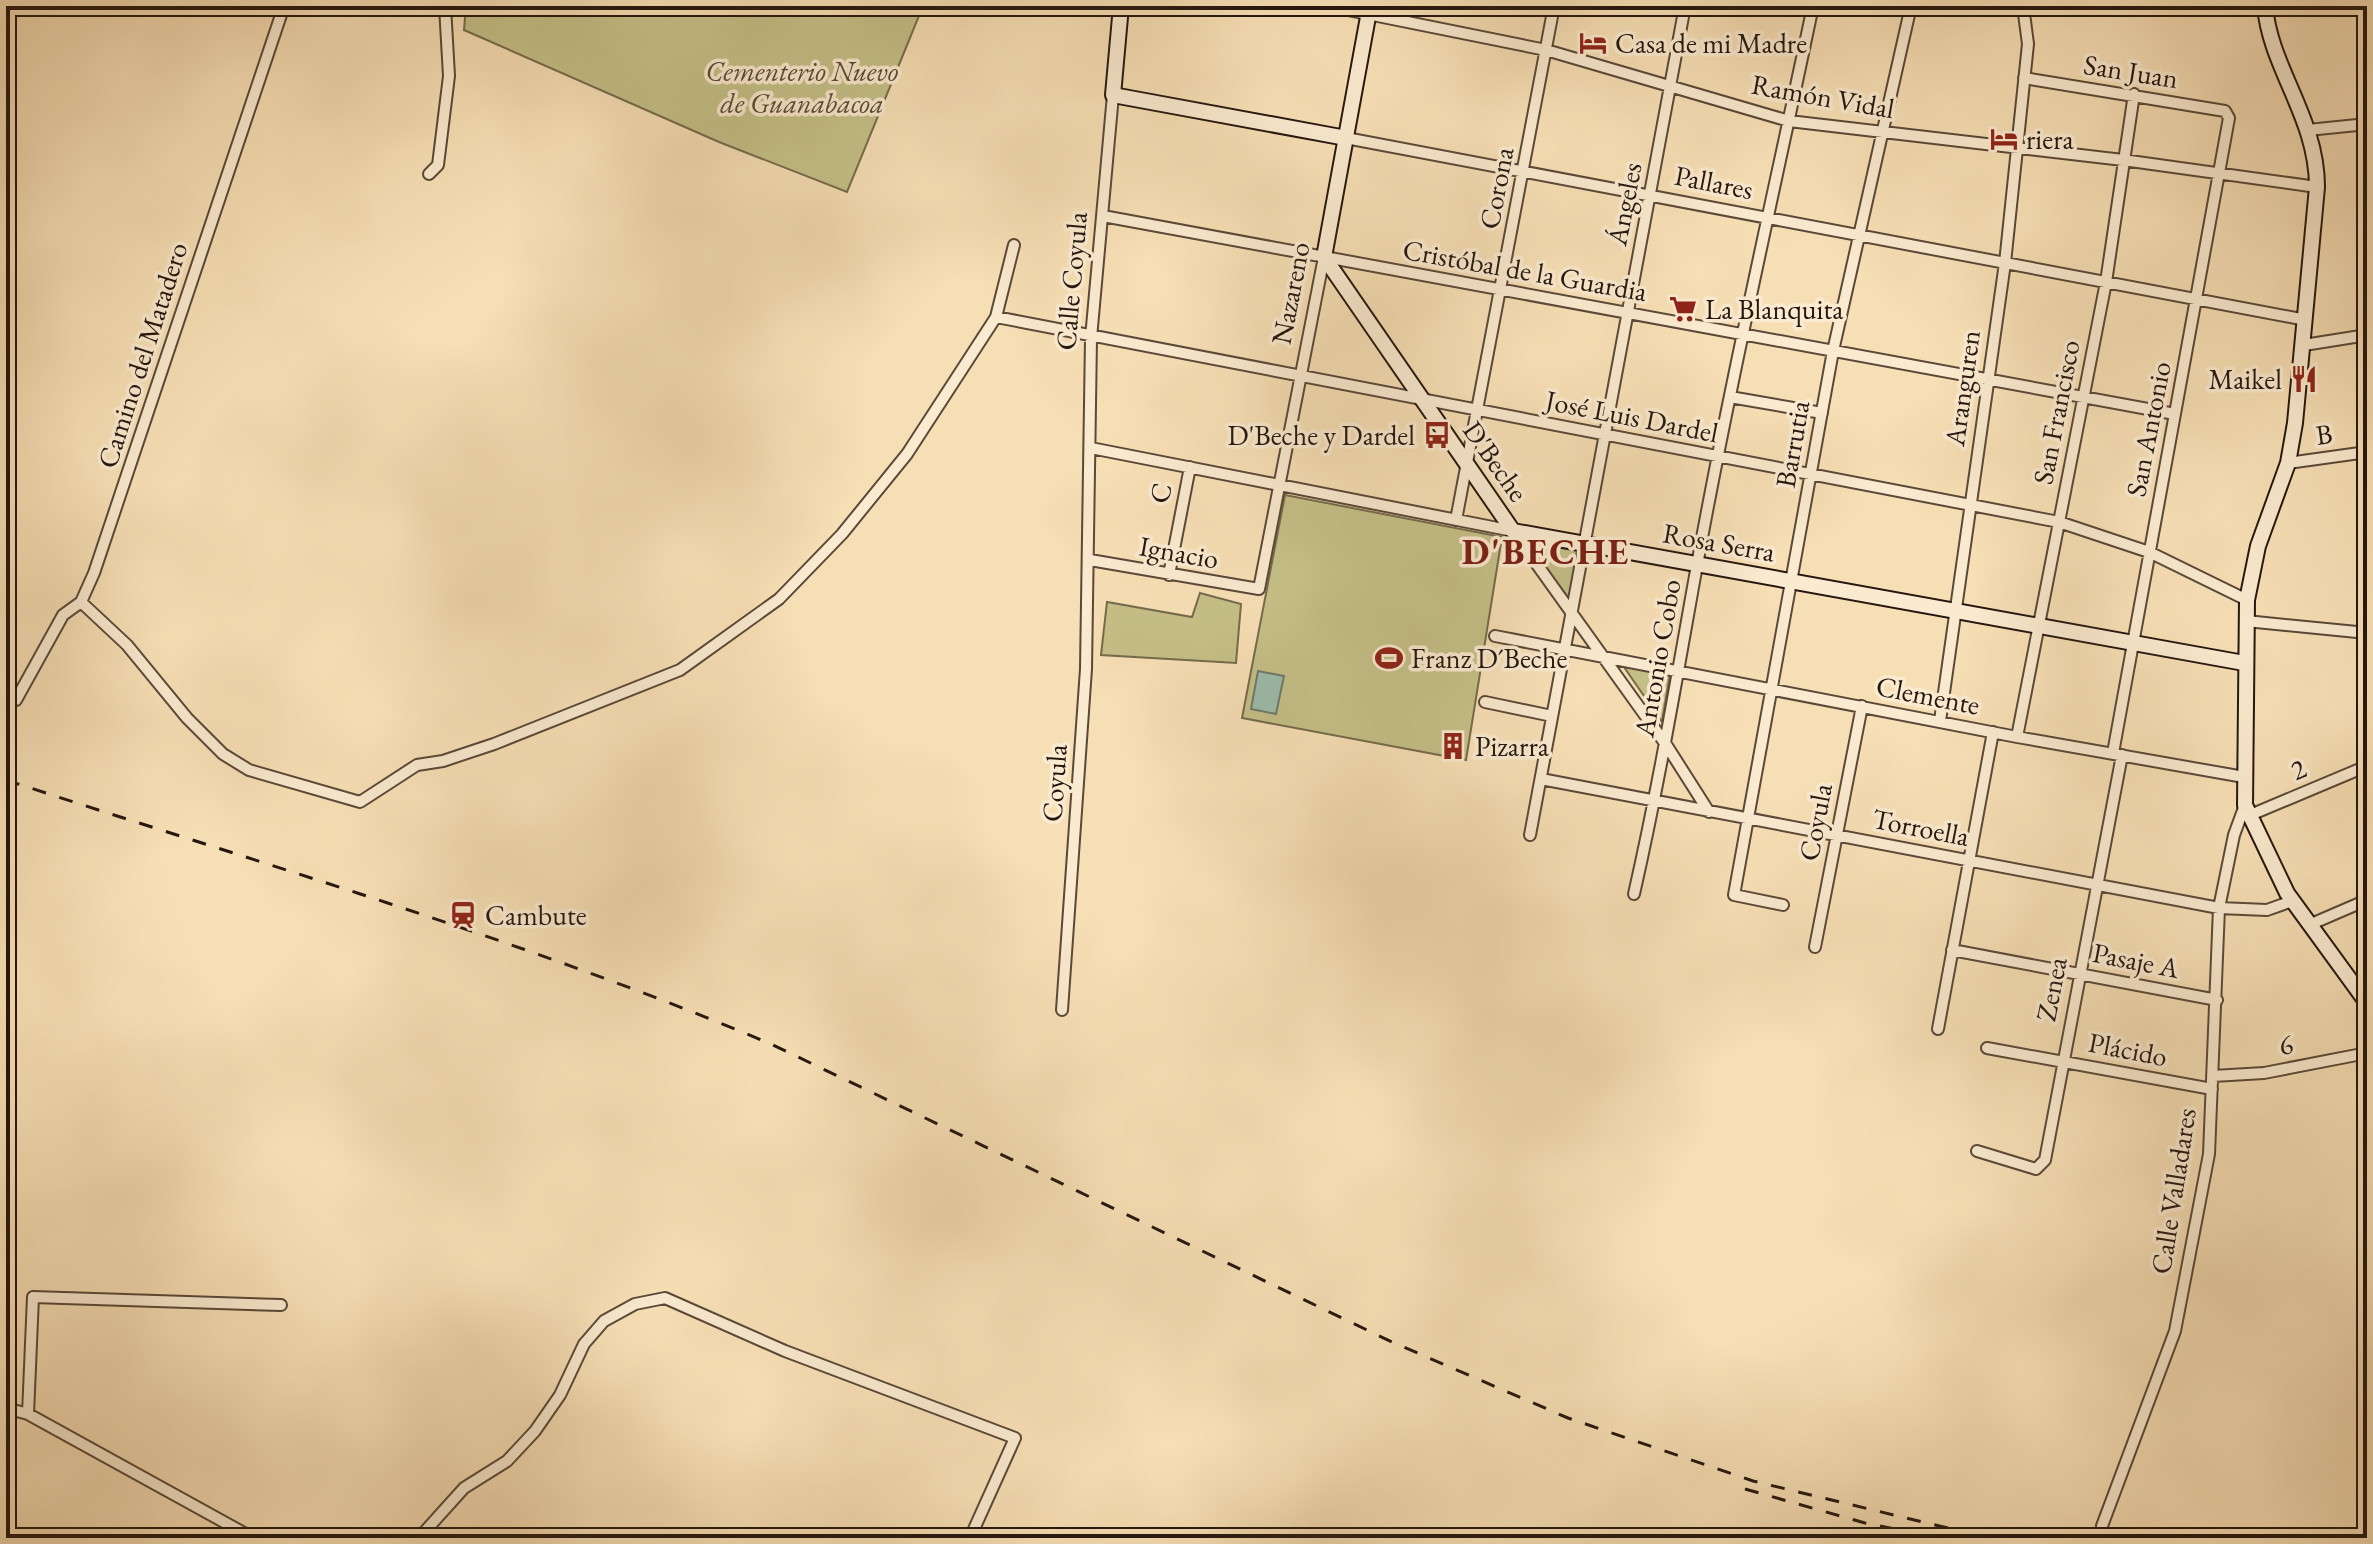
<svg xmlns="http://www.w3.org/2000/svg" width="2373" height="1544" viewBox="0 0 2373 1544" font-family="'EB Garamond',serif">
<rect width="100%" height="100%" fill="#f7dfb5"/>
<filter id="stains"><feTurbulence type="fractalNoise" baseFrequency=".0025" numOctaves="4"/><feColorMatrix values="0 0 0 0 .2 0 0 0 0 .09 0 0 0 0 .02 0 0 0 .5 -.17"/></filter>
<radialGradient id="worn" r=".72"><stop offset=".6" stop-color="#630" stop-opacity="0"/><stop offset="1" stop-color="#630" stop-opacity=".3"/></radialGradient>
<path fill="#c5c088" stroke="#756b4c" stroke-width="2" d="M466,6H923L847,192L719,142L464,30Z
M1285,495L1502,537L1466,760L1242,718Z
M1520,535L1580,546L1570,600Z
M1200,593L1241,604L1236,663L1101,655L1107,602L1192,617Z
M1624,667L1670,674L1662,722Z"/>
<path fill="#9dbdab" stroke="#6d7a6d" stroke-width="2" d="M1258,671L1284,676L1276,714L1251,709Z"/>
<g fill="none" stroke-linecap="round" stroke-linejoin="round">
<g stroke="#5a4838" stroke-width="14">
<path id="street" d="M1328,6L1546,50L1789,121L2123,160L2317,187
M2024,78L2225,111L2229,118L2113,753
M2308,130L2367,124
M1346,138L2306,320
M429,174L438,165L449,76L445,6
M1103,216L2175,414
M996,317L2059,522L2149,552L2247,600
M2304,345L2367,335
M1730,397L1822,413
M1091,448L1513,531L1667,746L1709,812
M2288,463L2367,452
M1456,520L1554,6
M1090,560L1259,589L1324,257
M1169,575L1190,467
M81,602L127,645L187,718L223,754L249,770L360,802L417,765L443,761L494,744L680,670L779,599L842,534L907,454L996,317L1014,245
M2246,621L2367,633
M1495,636L2017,737L2244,777
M16,700L63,615L81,602L94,573L284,6
M1485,702L1552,716
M1940,721L2005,263L2028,44L2023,6
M2017,737L2106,282L2134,94
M1541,779L2219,908L2267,910L2292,901
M2248,816L2367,766
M1530,835L1685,6
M1634,894C1659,784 1677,676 1697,565C1731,378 1774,192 1813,6
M1783,905L1734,895L1833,351L1911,6
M2309,925L2367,900
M1815,947L1862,706
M1952,950L2217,1000
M1062,1010L1086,669L1091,338L1113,95
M1938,1029L1993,732
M1987,1048L2212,1089
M2213,1076L2264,1073L2367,1053
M1977,1151L2036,1169L2045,1160L2122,755
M6,1408L28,1414L253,1538
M28,1414L33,1297L281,1305
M2102,1526L2175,1331L2209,1154L2219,908L2234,835L2245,805
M419,1538L464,1488L507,1461L535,1431L560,1395L584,1344L604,1321L635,1304L665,1298L785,1351L1015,1438L970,1538"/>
</g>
<g stroke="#25160f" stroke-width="18">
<path id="secondary" d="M1121,6L1113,95L1346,138
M1370,6L1324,257L1513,531L2244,663
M2265,6C2270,68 2317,117 2317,187L2295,423L2288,463L2258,546L2247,600L2245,805L2287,893L2367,1003"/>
</g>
<use href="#street" stroke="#faeacf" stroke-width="10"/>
<use href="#secondary" stroke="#faeacf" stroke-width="14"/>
<path stroke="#25160f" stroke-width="3" stroke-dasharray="14 14" stroke-linecap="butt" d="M6,780C262,864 522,939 771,1044L1392,1342L1568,1418L1753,1481L1989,1538
M1745,1489L1865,1523L1939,1538"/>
</g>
<defs>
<g id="hotel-bare" transform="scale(2.16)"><path d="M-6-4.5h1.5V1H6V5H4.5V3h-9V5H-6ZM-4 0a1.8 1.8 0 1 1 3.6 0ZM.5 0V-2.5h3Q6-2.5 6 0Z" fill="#8f2418" stroke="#faeacf" stroke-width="2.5" paint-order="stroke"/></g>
<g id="supermarket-bare" transform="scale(2.16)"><path d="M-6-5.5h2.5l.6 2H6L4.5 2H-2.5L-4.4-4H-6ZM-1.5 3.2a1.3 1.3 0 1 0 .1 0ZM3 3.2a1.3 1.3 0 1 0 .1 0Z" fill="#8f2418" stroke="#faeacf" stroke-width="2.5" paint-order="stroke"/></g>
<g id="restaurant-bare" transform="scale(2.16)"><path d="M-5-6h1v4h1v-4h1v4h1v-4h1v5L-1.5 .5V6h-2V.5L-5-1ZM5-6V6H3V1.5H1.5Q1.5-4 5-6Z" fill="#8f2418" stroke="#faeacf" stroke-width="2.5" paint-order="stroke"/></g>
<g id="bus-bare" transform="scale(2.16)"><path d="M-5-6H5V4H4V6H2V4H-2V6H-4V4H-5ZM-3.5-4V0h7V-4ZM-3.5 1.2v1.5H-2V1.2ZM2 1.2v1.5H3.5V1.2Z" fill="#8f2418" stroke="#faeacf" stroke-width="2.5" paint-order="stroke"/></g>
<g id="stadium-bare" transform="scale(2.16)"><path d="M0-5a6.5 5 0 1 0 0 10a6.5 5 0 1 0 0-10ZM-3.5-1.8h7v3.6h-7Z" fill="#8f2418" stroke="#faeacf" stroke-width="2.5" paint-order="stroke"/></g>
<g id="building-bare" transform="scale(2.16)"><path d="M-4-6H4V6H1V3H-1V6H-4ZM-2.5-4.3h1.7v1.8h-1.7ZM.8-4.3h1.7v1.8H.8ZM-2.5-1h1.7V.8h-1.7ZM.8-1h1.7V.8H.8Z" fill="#8f2418" stroke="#faeacf" stroke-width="2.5" paint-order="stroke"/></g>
<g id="station-bare" transform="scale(2.16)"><path d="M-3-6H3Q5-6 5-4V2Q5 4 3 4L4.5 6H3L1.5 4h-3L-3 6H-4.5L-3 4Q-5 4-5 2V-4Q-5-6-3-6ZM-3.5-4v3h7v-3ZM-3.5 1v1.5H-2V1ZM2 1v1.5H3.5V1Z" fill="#8f2418" stroke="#faeacf" stroke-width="2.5" paint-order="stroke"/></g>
</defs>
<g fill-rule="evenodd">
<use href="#hotel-bare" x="1593" y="43"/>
<use href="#hotel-bare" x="2004" y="139"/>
<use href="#supermarket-bare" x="1683" y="309"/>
<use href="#restaurant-bare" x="2304" y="379"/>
<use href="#bus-bare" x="1437" y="435"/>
<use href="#stadium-bare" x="1389" y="658"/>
<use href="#building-bare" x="1453" y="746"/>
<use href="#station-bare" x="463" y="915"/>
</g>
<g text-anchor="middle" stroke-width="7" stroke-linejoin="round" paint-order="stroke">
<g font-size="28" fill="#25160f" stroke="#faeacf" text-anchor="start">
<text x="1615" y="53">Casa de mi Madre</text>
<text x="2026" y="149">riera</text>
<text x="1705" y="319">La Blanquita</text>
<text x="2282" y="389" text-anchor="end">Maikel</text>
<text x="1415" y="445" text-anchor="end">D'Beche y Dardel</text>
<text x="1411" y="668">Franz D´Beche</text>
<text x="1475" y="756">Pizarra</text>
<text x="485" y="925">Cambute</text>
</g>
<g font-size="28" font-style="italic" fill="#554933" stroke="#faeacf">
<text x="802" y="81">Cementerio Nuevo<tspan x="802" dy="32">de Guanabacoa</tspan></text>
</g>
<g font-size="28" fill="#25160f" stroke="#faeacf">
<text transform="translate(2131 71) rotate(9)" y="10">San Juan</text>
<text transform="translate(1823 96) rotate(10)" y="10">Ramón Vidal</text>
<text transform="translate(1714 182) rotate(11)" y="10">Pallares</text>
<text transform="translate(1496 188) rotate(-79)" y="10">Corona</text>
<text transform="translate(1624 204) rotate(-79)" y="10">Ángeles</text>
<text transform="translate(1525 270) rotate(10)" y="10">Cristóbal de la Guardia</text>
<text transform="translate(1071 281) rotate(-85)" y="10">Calle Coyula</text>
<text transform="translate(1290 293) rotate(-79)" y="10">Nazareno</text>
<text transform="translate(142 355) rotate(-72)" y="10">Camino del Matadero</text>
<text transform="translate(1962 388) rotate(-82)" y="10">Aranguren</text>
<text transform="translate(2056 412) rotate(-79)" y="10">San Francisco</text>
<text transform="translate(1632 416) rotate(11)" y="10">José Luis Dardel</text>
<text transform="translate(2148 429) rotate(-79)" y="10">San Antonio</text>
<text transform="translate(2324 434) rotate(-8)" y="10">B</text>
<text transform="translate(1792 444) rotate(-80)" y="10">Barrutia</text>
<text transform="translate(1496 461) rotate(55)" y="10">D'Beche</text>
<text transform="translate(1160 493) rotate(-79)" y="10">C</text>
<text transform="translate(1719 542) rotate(10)" y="10">Rosa Serra</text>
<text transform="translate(1179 552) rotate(10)" y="10">Ignacio</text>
<text transform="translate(1657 658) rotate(-80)" y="10">Antonio Cobo</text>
<text transform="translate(1928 695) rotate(11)" y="10">Clemente</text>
<text transform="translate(2298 769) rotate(-23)" y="10">2</text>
<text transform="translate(1054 783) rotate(-86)" y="10">Coyula</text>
<text transform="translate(1815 822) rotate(-79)" y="10">Coyula</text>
<text transform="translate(1921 827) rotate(11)" y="10">Torroella</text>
<text transform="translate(2136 960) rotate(11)" y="10">Pasaje A</text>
<text transform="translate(2051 989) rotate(-79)" y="10">Zenea</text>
<text transform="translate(2286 1044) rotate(-10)" y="10">6</text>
<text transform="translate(2128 1049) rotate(11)" y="10">Plácido</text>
<text transform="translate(2173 1191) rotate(-81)" y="10">Calle Valladares</text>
</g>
<g font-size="36" font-weight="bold" letter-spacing="2" fill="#7a1f14" stroke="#faeacf">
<text x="1546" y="564">D'BECHE</text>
</g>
</g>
<rect width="2373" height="1544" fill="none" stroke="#f7dfb5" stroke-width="32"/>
<rect x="8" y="8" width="2357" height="1528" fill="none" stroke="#25160f" stroke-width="4"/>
<rect x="16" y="16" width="2341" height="1512" fill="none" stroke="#25160f" stroke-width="2"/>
<rect width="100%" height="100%" filter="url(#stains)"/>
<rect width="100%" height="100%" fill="url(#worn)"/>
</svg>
